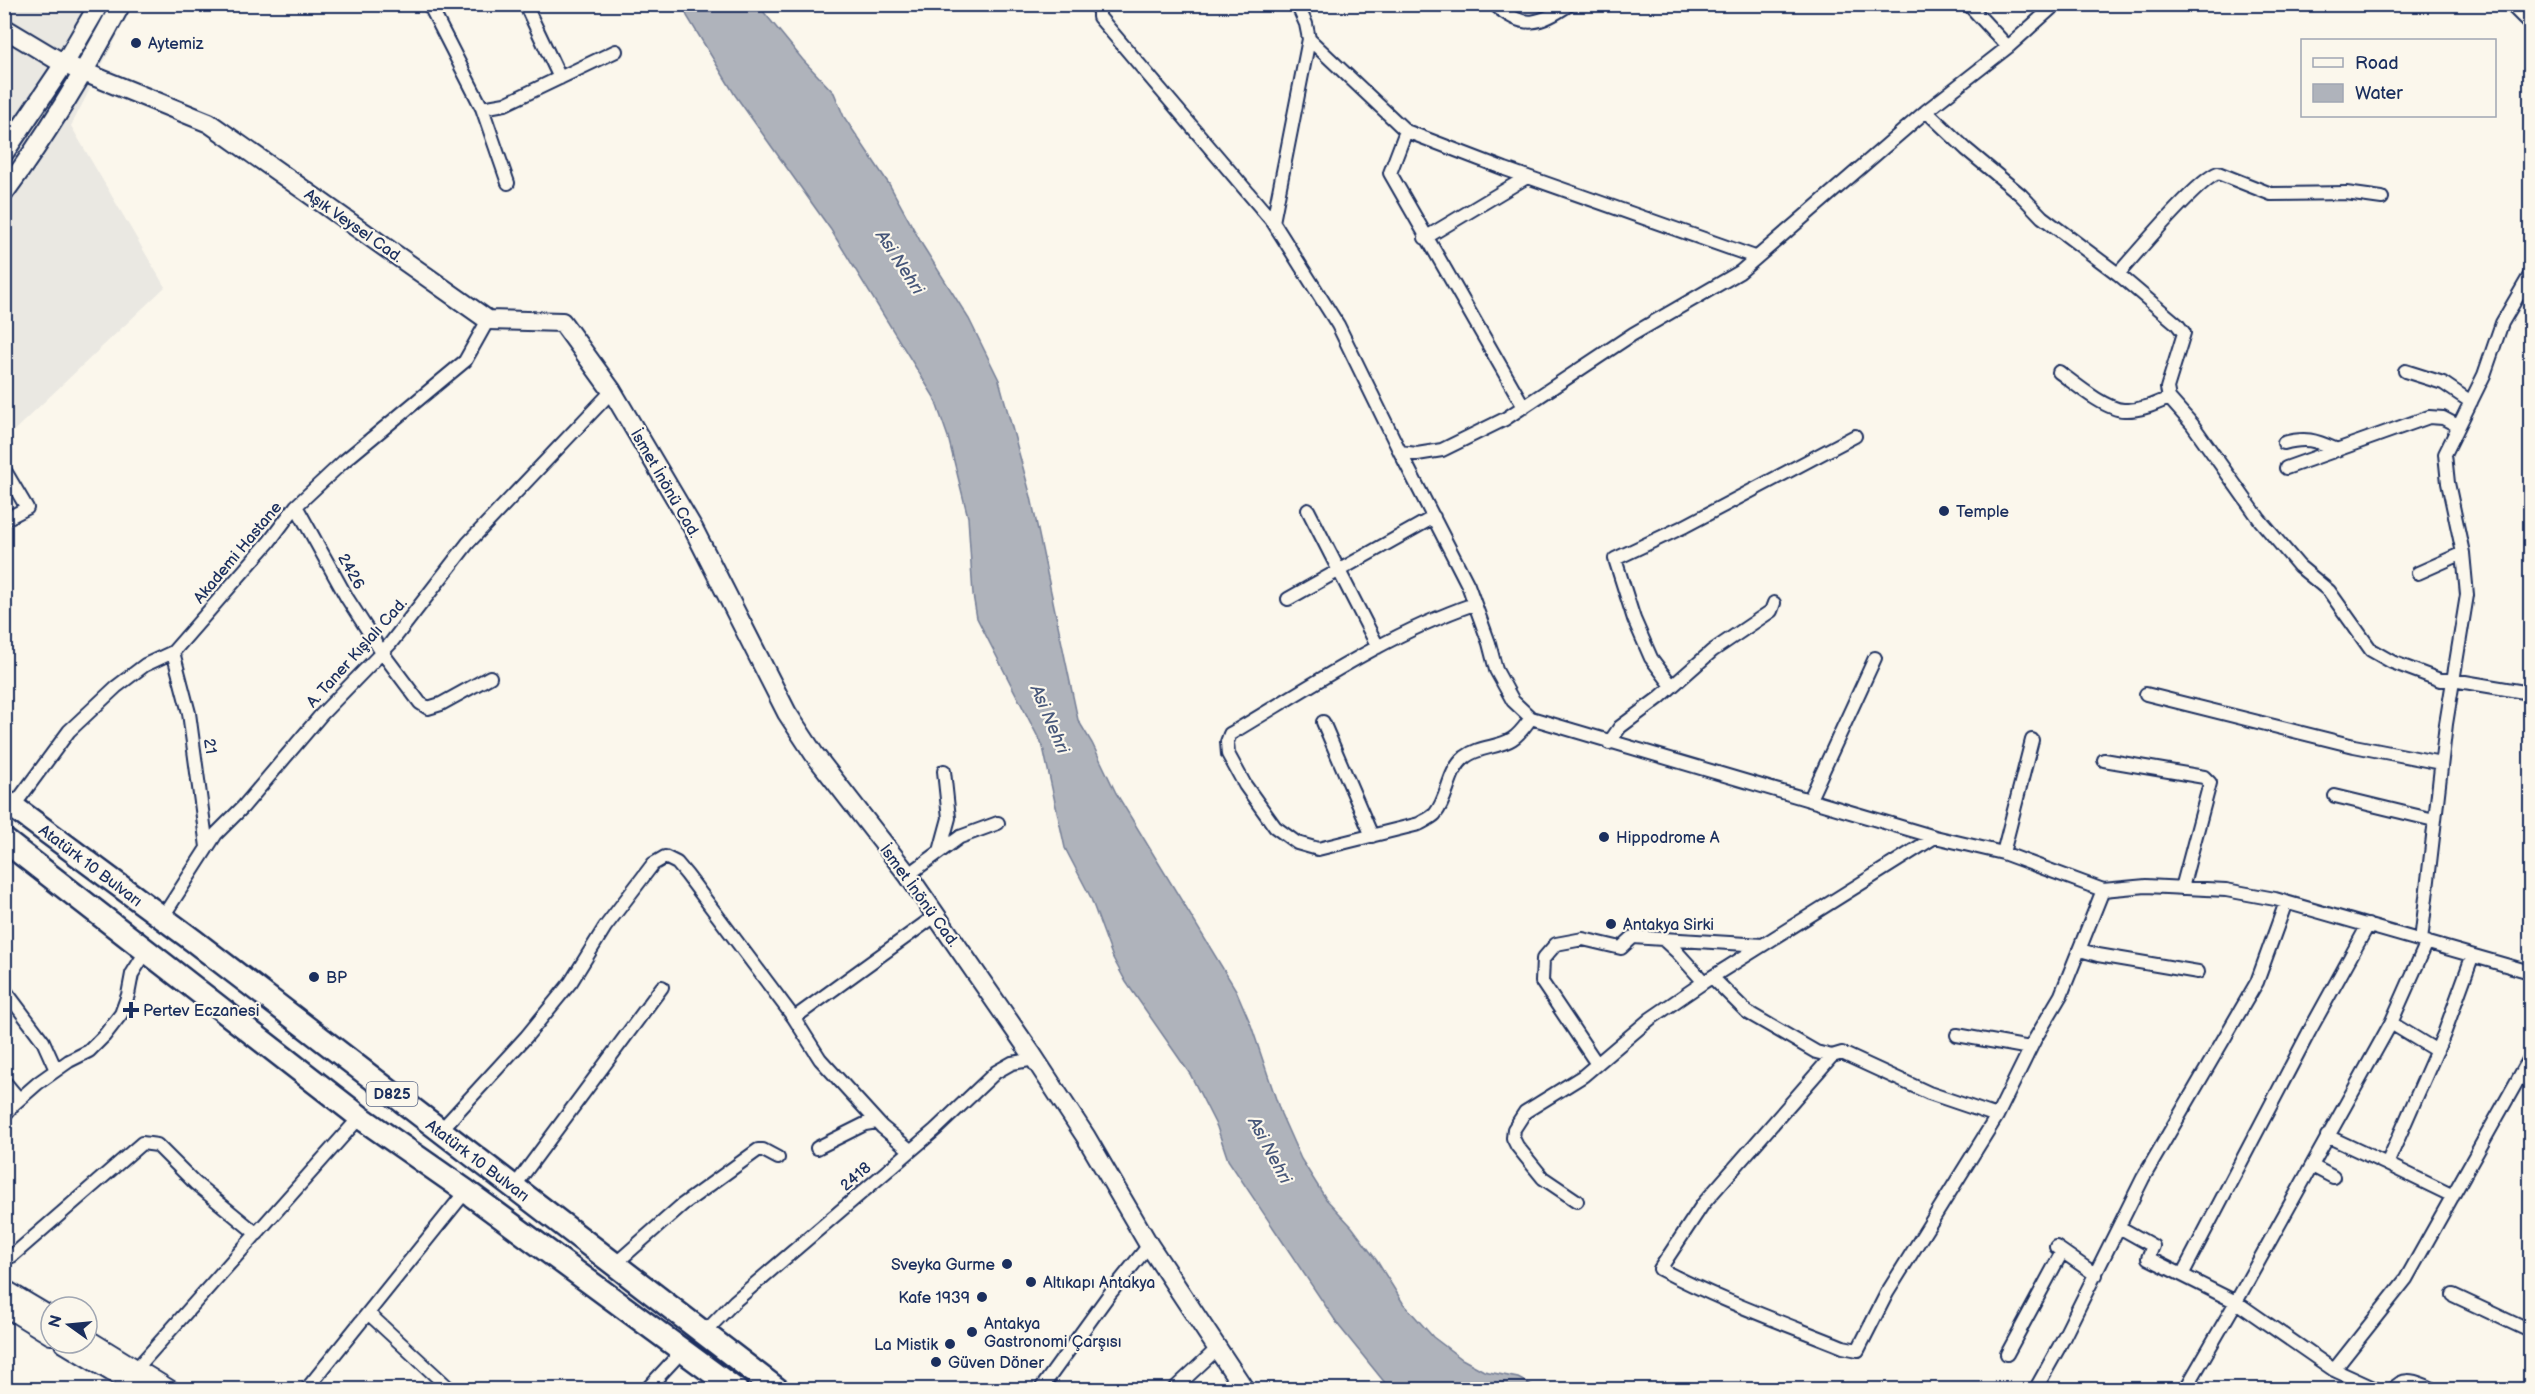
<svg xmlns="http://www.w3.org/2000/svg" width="2535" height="1394" viewBox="0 0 2535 1394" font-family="'Balsamiq Sans',sans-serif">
<rect width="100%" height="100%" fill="#fbf7ec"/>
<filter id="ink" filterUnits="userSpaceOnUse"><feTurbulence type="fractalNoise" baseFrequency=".0167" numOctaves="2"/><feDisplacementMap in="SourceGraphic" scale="12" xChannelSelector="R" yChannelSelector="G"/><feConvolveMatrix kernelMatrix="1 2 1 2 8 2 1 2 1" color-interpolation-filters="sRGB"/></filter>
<g filter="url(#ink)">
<path fill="#eae8e2" d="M5,5H133L71,126L165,287L5,439Z"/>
<path fill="#afb3bb" stroke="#747e96" stroke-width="1.5" d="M683,5H758L803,60L834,93L844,117L889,184L923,246L969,319L999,380L1031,497L1078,720L1092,743L1116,793L1236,990L1251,1025L1281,1114L1301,1159L1326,1199L1352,1227L1377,1261L1403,1303L1433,1337L1462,1359L1484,1371L1518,1378L1539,1389H1390L1339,1326L1228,1160L1217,1127L1190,1074L1126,982L1113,958L1090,896L1065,848L1043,747L977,618L973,595L968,517L948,437L934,397L831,230L735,95L687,16Z"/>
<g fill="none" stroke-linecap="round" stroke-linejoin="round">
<g stroke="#1b2f5e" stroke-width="16">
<path id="street" d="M429,4L482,108L505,104L616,51
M525,4L560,78
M1099,4V17L1273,222L1338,325L1400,452
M1494,4C1524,31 1540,24 1570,4
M1968,4L2008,47
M2056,4L2008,47L1926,111L1740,272L1633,334L1505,419L1442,450L1417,454L1400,452L1468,585L1489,643L1496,670L1513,701L1531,718L1935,837L2003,853L2103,890L2146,886L2226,890L2275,899L2530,972
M2510,4L2530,24
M1309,39L1406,131L1505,169L1755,257
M482,108L508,183
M1926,111L1966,149L2021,195L2042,217L2118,274L2177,324L2184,333L2167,388L2169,398L2192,424L2260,520L2299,566L2329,591L2371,650L2392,662L2440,680H2453L2530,693
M1406,131L1390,173L1524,407
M1273,222L1309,39L1306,24L1297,4
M1425,238L1527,177
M2118,274C2136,254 2197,180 2218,173L2271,194L2346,193L2382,198
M2405,371L2443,383L2471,402
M2059,372C2074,383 2106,410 2124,410C2140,411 2155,404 2169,398
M2284,443C2305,437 2315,440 2335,449
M2286,468L2429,417L2443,418L2458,426
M4,469L27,508L4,520
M296,506L347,598L381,651L420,703L428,708L441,704L490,677
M1308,510L1378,647
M2418,573L2463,553
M1288,599L1434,517
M1474,604C1387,634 1309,687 1230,734L1227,742L1228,754L1245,785L1275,827L1297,843L1318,849L1419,824C1424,821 1431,818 1435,814C1449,797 1447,772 1465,757C1479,746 1498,748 1512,739C1520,734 1525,726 1531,718
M173,652L189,713L207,847
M1672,686L1651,658L1634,619L1615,559L1685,526L1855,436
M2146,694L2354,746L2441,763
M1323,722L1372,836
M1609,743L1620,727L1659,698L1712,651L1771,611L1774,603
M2104,760L2204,777L2210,783L2182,888
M2335,796L2434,820
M1810,799L1875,658
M13,807L69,731L116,687L145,665L173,652L269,542L296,506L343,462L465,361L488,320
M940,851L949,818L944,771
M2003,853L2032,740
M908,875L960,837L998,823
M162,918L216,834L243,807L321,715L390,644L468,543L612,391
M1663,939L1763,945
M2421,941L2446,724L2467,595L2463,553L2448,483L2445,454L2484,375L2502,323L2530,275
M2080,950L2098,955L2198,972
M1712,977L1747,1012L1816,1052L1832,1056L1842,1053L1929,1093L1997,1116
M4,989L43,1041L56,1070
M794,1018L935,916
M2391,1023L2437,1051
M1957,1035L2030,1048
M1832,1056L1703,1204L1660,1269C1719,1300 1781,1322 1843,1347L1858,1350L1887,1293L1997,1116L2035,1039L2061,995L2103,890
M1597,1064L1542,982L1543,959L1556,944L1583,939L1621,948L1633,937L1663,939L1676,951L1704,982
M4,1081L19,1099
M4,1116L14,1104L38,1083L69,1061L89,1051L104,1036L121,1014L128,995L132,974L147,950
M440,1131L526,1037L571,982L605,927L653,864L665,857L677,863L687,875L794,1018L820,1059L882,1127L910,1150
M2327,1136L2387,1164
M817,1148L865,1124L877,1122
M2312,1166L2333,1177
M514,1187L662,987
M2453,1196L2387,1164L2444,1034L2472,957
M1577,1201L1543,1178L1517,1146L1513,1138L1514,1129L1525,1112L1583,1076L1650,1019L1704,982L1935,837
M2119,1227L2153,1246L2148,1258L2236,1302L2334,1370L2378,1390
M2056,1247L2096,1275
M4,1257L12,1256L142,1143L157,1145L195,1183L257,1234
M614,1265L682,1205L758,1150H763L778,1158
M2182,1275L2309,1032L2368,925
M2453,1295L2530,1331
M368,1313L451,1390
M704,1333L735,1301L935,1130L996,1072L1012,1063L1035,1059
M2007,1354L2062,1252
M136,1369L360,1117
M2334,1370L2406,1279L2530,1058
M306,1390L466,1191
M646,1390L684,1349
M1040,1390L1108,1296L1149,1245
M1173,1390L1218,1348
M2035,1390L2059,1347L2143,1178L2257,982L2286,902
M2185,1390L2236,1302L2391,1023L2427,942
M2393,1390C2404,1374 2420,1383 2435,1390"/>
</g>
<g stroke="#1b2f5e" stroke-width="22">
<path id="secondary" d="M4,28L64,64L209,123L488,320L562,322L612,391L693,528L787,713L814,754L908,875L1031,1053L1086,1137L1149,1245L1245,1390
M4,153L64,64L99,4
M4,193C48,133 86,70 121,4
M4,1289L51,1317
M4,1306L51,1335
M87,1339L170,1390
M64,1343L142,1390"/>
</g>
<g stroke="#1b2f5e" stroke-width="27">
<path id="highway" d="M4,800L194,941L778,1390
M4,840L360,1117L466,1191L736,1390"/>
</g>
<use href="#street" stroke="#fbf7ec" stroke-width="12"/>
<use href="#secondary" stroke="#fbf7ec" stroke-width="18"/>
<use href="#highway" stroke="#fbf7ec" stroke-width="22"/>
</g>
</g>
<g fill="#1b2f5e" stroke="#fbf7ec" stroke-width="2">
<circle cx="136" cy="43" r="6"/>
<circle cx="1944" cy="511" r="6"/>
<circle cx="1604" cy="837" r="6"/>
<circle cx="1611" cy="924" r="6"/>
<circle cx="314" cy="977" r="6"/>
<path d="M128 1001h6v6h6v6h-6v6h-6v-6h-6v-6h6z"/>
<circle cx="1007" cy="1264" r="6"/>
<circle cx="1031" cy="1282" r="6"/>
<circle cx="982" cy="1297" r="6"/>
<circle cx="972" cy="1332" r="6"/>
<circle cx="950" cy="1344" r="6"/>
<circle cx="936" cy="1362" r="6"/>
</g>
<g text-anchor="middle" stroke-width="4.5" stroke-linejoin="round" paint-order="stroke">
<rect fill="#fbf7ec" stroke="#5e6b89" stroke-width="1.5" x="366.5" y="1082" width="51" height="24" rx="4.5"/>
<g font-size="15" font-weight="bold" fill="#1b2f5e">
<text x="392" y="1099">D825</text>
</g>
<g font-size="16" fill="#1b2f5e" stroke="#fbf7ec" text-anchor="start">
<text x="148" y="49">Aytemiz</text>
<text x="1956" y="517">Temple</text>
<text x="1616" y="843">Hippodrome A</text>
<text x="1623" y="930">Antakya Sirki</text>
<text x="326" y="983">BP</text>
<text x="143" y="1016">Pertev Eczanesi</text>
<text x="995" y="1270" text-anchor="end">Sveyka Gurme</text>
<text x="1043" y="1288">Altıkapı Antakya</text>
<text x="970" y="1303" text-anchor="end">Kafe 1939</text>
<text x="984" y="1329">Antakya<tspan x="984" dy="18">Gastronomi Çarşısı</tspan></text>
<text x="938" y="1350" text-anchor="end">La Mistik</text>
<text x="948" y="1368">Güven Döner</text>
</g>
<g font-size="16" fill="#1b2f5e" stroke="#fbf7ec">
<text transform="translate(354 225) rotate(35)" y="6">Aşık Veysel Cad.</text>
<text transform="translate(666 483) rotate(60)" y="6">İsmet İnönü Cad.</text>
<text transform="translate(237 552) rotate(-50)" y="6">Akademi Hastane</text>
<text transform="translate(352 571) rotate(61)" y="6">2426</text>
<text transform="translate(356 652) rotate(-48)" y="6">A. Taner Kışlalı Cad.</text>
<text transform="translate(211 746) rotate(81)" y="6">21</text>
<text transform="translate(91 865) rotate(37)" y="6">Atatürk 10 Bulvarı</text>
<text transform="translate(920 895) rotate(54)" y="6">İsmet İnönü Cad.</text>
<text transform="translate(478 1160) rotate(37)" y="6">Atatürk 10 Bulvarı</text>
<text transform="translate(855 1176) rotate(-41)" y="6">2418</text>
</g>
<g font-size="18" font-style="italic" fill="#47577a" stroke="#fbf7ec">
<text transform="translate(900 262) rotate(57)" y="6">Asi Nehri</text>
<text transform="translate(1050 719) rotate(67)" y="6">Asi Nehri</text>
<text transform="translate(1270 1150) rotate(62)" y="6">Asi Nehri</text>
</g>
</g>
<rect width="2535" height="1394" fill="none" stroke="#fbf7ec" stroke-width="24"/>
<rect x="12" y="12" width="2511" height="1370" fill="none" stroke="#1b2f5e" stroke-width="2" filter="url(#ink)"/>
<rect x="2301" y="39" width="195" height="78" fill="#fbf7ec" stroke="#a1a7b3" stroke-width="1.5"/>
<rect x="2313" y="58" width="30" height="9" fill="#fbf7ec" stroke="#a1a7b3" stroke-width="1.5"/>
<text x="2355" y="69" font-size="18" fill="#1b2f5e">Road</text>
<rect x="2313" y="84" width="30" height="18" fill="#afb3bb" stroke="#a1a7b3" stroke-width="1.5"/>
<text x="2355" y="99" font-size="18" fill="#1b2f5e">Water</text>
<g transform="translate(69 1325) rotate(285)"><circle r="28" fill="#fbf7ec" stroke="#a1a7b3" stroke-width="1.5"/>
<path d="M0-4.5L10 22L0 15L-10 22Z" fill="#1b2f5e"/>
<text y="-9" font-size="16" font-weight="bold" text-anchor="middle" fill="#1b2f5e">N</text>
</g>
</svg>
